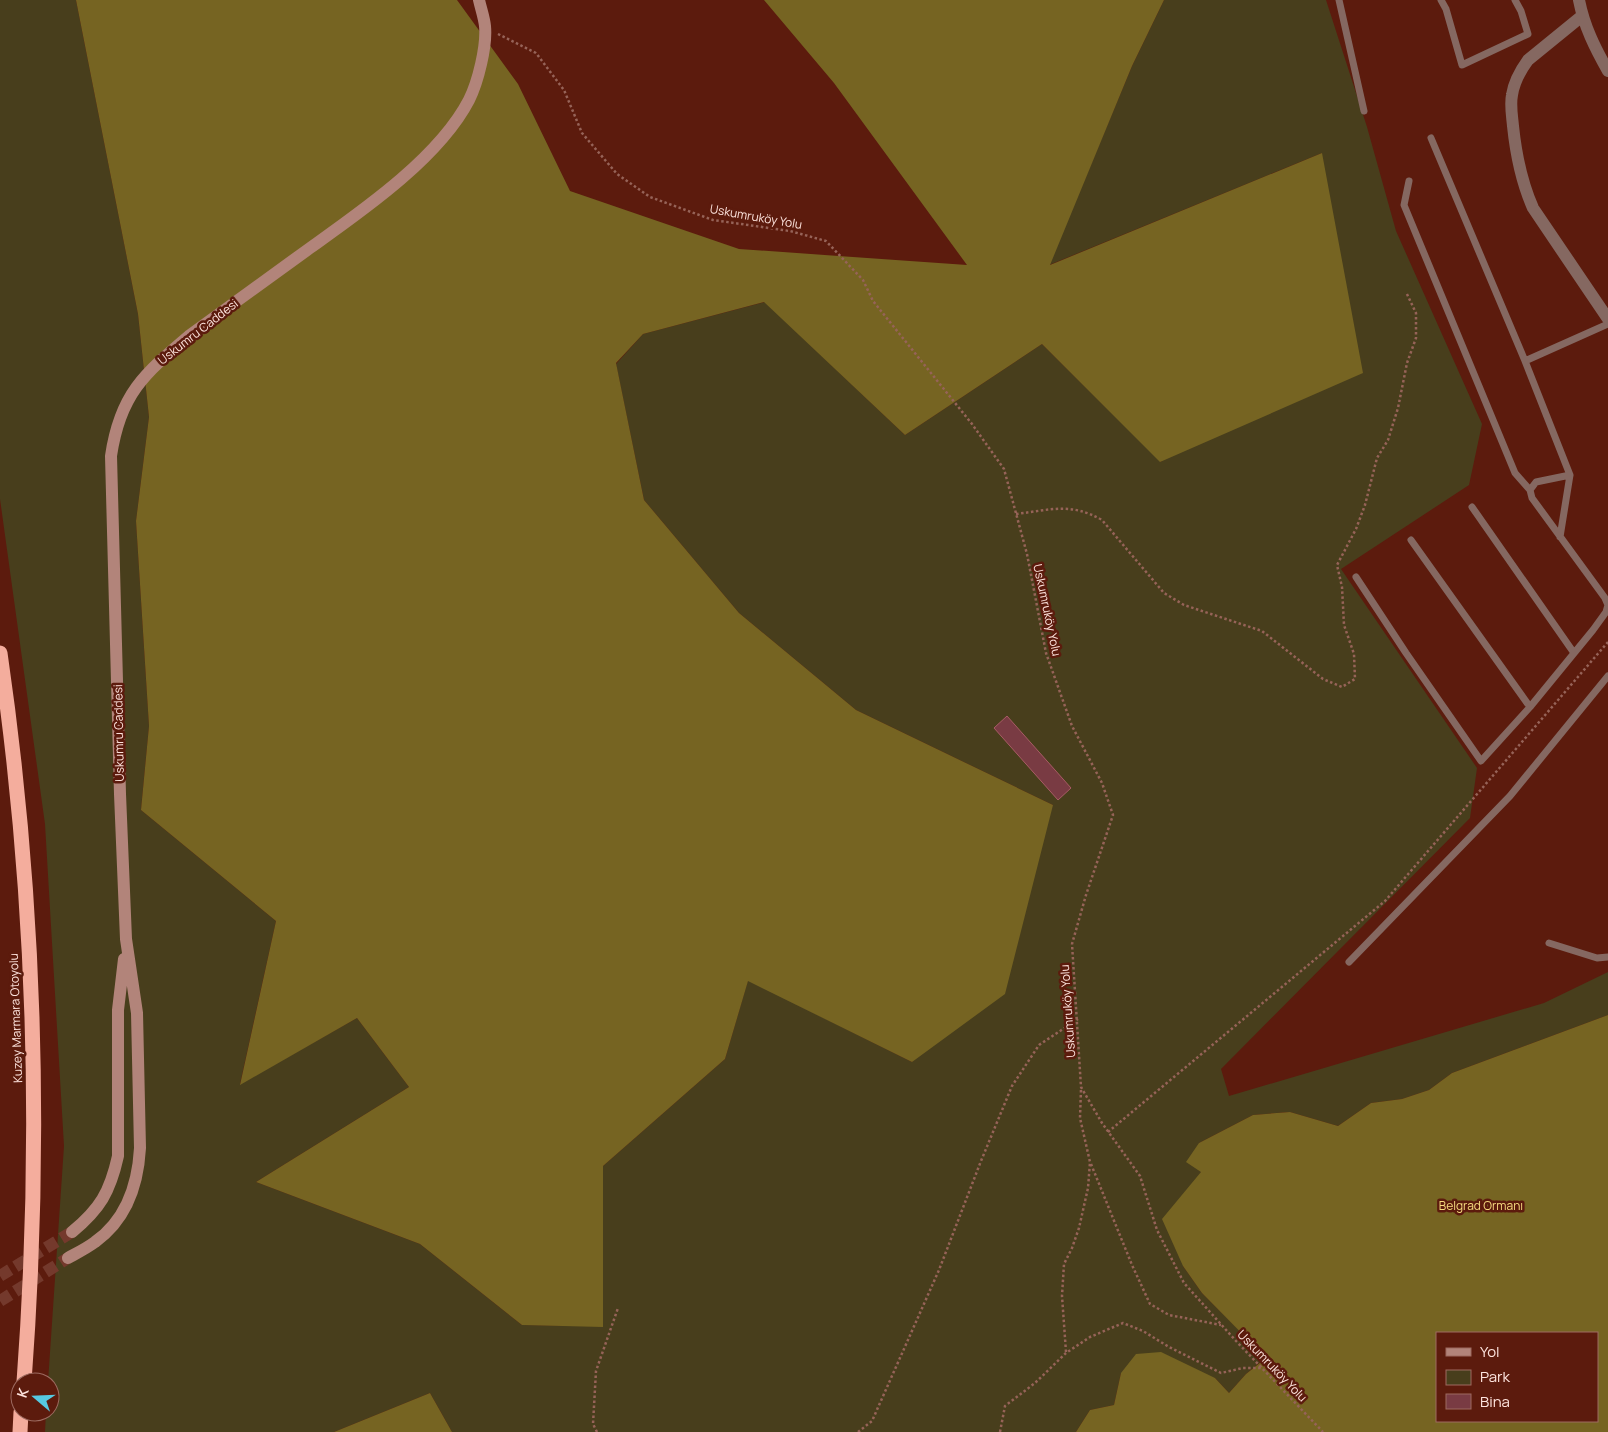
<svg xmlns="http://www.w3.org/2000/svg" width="1608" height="1432" viewBox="0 0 1608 1432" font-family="Manrope,sans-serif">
<rect width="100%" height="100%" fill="#5c1b0d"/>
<path fill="#483e1c" d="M0,0H76L138,314L149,417L136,521L149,726L141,810L276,921L240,1084L357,1018L409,1087L256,1182L420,1244L522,1325L603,1326V1166L725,1059L748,980L912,1062L1053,805L856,710L739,613L644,500L616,364L643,334L765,302L905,435L1042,344L1161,462L1322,153L1049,265L1132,66L1164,0H1326L1367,127L1396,231L1482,424L1469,485L1341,569L1477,768L1470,818L1221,1069L1229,1096L1544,1003L1608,972V1015L1452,1073L1429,1090L1402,1099L1371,1103L1338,1126L1290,1112L1253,1115L1199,1143L1201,1172L1183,1266L1202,1293L1266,1357L1246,1374L1229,1393L1215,1378L1121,1373L1114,1405L1090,1410L1076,1432H452L430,1393L334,1432H45L46,1412H50V1382H48L64,1146L45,824L0,499Z"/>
<path fill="#766422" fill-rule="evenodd" d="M76,0H457L518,84L570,191L739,249L967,265L834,83L764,0H1164L1132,66L1050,265L1322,153L1363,373L1160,462L1042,344L905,435L764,302L643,334L616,363L644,500L739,613L856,710L1053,805L1005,994L912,1062L748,981L725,1059L603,1166V1327L522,1325L420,1244L256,1182L409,1087L357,1018L240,1085L276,921L141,810L149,726L136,521L149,417L138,314Z
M1608,1015V1432H1076L1090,1410L1114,1405L1121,1373L1136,1354L1161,1352L1215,1378L1229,1393L1246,1374L1266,1358L1202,1293L1183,1266L1162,1219L1201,1172L1186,1162L1199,1143L1253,1115L1290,1112L1338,1126L1371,1103L1402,1099L1429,1090L1452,1073ZM1597,1333V1421H1437V1333Z
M430,1393L452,1432H334Z"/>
<path fill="#793b43" stroke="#a85c65" d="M1007,716L1071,788L1058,800L994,728Z"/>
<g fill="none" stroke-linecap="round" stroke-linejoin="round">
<path stroke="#74392c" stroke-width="12" stroke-dasharray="12 6" stroke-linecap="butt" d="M0,1276L72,1232
M0,1301L68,1258"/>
<path stroke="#966358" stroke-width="2.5" stroke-dasharray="2.5 2.5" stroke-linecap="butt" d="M498,34L536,53L564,90L582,133L617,174L650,197L713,220L790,231L826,241L863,280L873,301L972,424L1004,469L1027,554L1046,653L1072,726L1102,783L1113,815L1086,895L1072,944L1081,1087L1102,1123L1140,1176L1157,1230L1184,1283L1236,1341L1323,1432
M1016,514C1050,510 1071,502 1102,520L1164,593L1184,605L1262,631L1323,679L1342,687L1355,679L1354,654L1344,625L1342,587L1337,565L1356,529L1365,505L1377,458L1388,440L1398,408L1407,363L1416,338V313L1406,292
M1108,1132L1385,901L1608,642
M1091,1164L1132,1265L1150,1304L1169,1315L1221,1325
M1066,1352L1062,1296L1064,1264L1072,1248L1079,1228L1088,1188L1090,1162L1080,1118L1081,1089
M597,1432L593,1424L596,1371L618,1308
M858,1432L872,1421L939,1270L981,1161L1012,1086L1039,1045L1078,1019
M1000,1432L1005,1406L1035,1383L1066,1353L1090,1337L1123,1323L1143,1331L1169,1347L1221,1373L1243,1368H1261"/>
<path stroke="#856861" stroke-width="7" d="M1339,0L1364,111
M1441,0L1446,9L1462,65L1528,34L1521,11L1515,0
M1431,138L1525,361L1570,475L1560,537
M1409,181L1404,205L1515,473L1530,490
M1525,361L1608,324
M1472,507L1574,653
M1411,540L1530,707
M1356,577L1406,653L1481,761L1530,707L1593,630L1606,612L1608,605L1605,598L1532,498L1530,490L1536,482L1570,475
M1549,943L1597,958L1608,957
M1349,962L1510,796L1608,676"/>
<path stroke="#856861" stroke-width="12" d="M1579,0C1584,26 1595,48 1608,71
M1582,16L1528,60C1520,71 1514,82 1512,95C1510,105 1512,115 1513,126C1516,155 1521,181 1533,208L1608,319"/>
<path stroke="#b2847a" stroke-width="12" d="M72,1232C100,1209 110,1192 118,1156V1010L124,959
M68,1258C77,1253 87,1248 95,1242C126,1220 138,1184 140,1148L137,1013L126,939L120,794L111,456C120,394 144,374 190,335C230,306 270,277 310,248C362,211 439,158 469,100C478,82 487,46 485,26C484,17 481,9 479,0"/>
<path stroke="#f4ad9d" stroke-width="15" d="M0,653C35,894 42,1140 24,1382
M20,1432L21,1412"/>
</g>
<g text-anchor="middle" stroke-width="5" stroke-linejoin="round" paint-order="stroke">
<g font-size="12" fill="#fee4de" stroke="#5c1b0d">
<text transform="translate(756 217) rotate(10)" y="4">Uskumruköy Yolu</text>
<text transform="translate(198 332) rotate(-38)" y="4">Uskumru Caddesi</text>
<text transform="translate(1047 610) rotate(78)" y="4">Uskumruköy Yolu</text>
<text transform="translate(119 733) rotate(-91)" y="4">Uskumru Caddesi</text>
<text transform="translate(1068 1011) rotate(-94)" y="4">Uskumruköy Yolu</text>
<text transform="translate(16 1018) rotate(-92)" y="4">Kuzey Marmara Otoyolu</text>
<text transform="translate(1272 1366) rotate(46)" y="4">Uskumruköy Yolu</text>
</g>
<g font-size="12" fill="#f7db7f" stroke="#5c1b0d">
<text x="1481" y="1210">Belgrad Ormanı</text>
</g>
</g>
<rect x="1436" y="1332" width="162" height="90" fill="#5c1b0d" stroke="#9d6b61"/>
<rect x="1446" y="1348" width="25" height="8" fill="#b2847a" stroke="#9d6b61"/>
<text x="1480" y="1357" font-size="15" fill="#fee4de">Yol</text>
<rect x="1446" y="1370" width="25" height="15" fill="#483e1c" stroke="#9d6b61"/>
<text x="1480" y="1382" font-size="15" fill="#fee4de">Park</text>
<rect x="1446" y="1394" width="25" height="15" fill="#793b43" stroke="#9d6b61"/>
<text x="1480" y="1407" font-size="15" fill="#fee4de">Bina</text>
<g transform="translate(35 1397) rotate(289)"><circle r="24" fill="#5c1b0d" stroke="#9d6b61"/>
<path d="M0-4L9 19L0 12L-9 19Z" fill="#56c9e1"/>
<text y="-8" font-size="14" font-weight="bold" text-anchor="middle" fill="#fee4de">K</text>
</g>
</svg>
